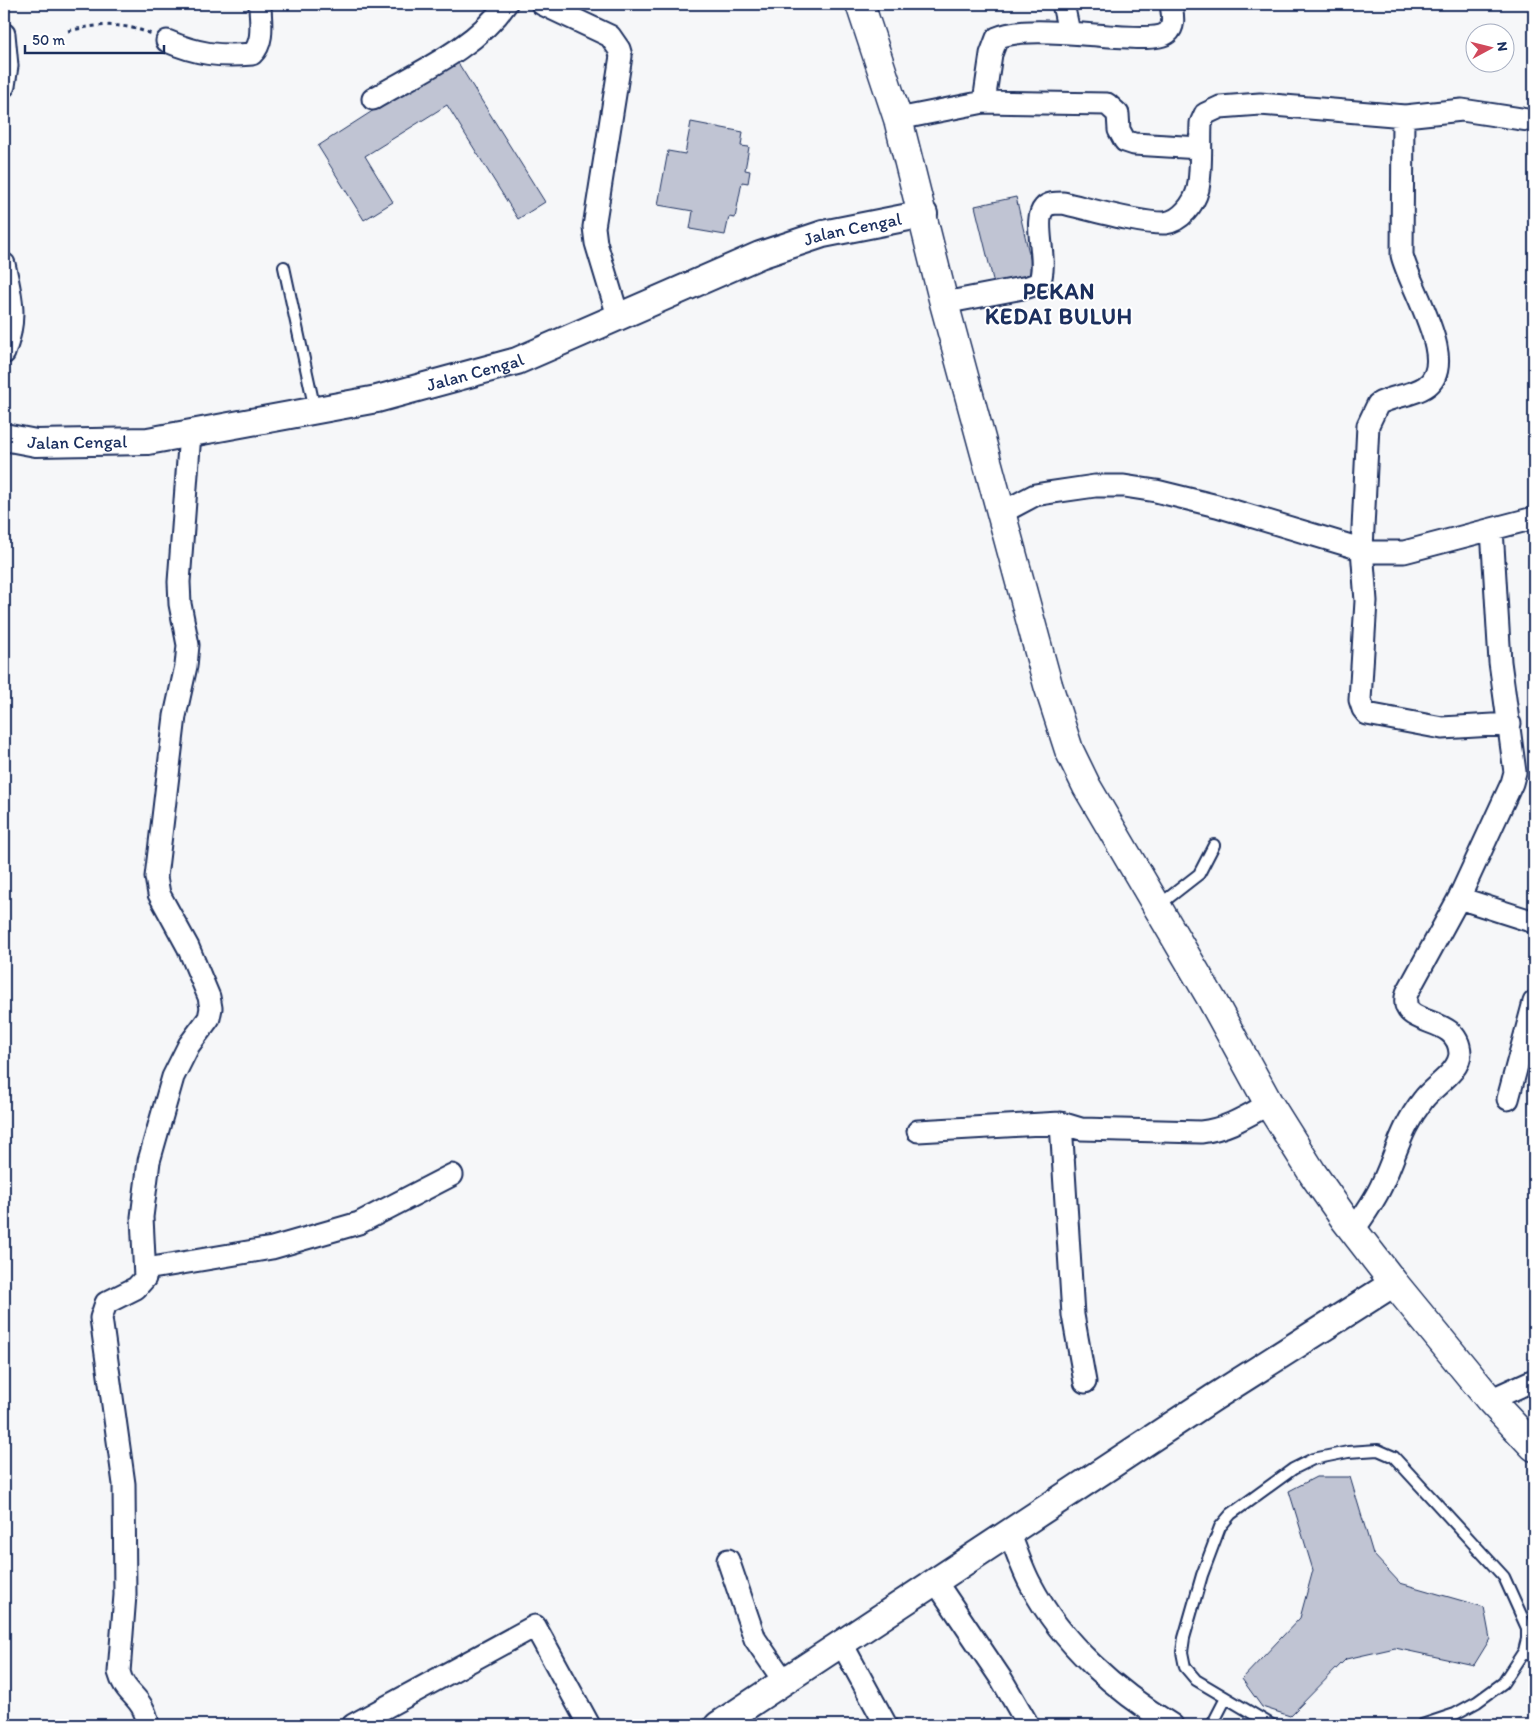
<svg xmlns="http://www.w3.org/2000/svg" width="1538" height="1729" viewBox="0 0 1538 1729" font-family="Itim,sans-serif">
<rect width="100%" height="100%" fill="#f6f7f9"/>
<filter id="ink" filterUnits="userSpaceOnUse"><feTurbulence type="fractalNoise" baseFrequency=".02" numOctaves="2"/><feDisplacementMap in="SourceGraphic" scale="10" xChannelSelector="R" yChannelSelector="G"/><feConvolveMatrix kernelMatrix="1 2 1 2 8 2 1 2 1" color-interpolation-filters="sRGB"/></filter>
<g filter="url(#ink)">
<path fill="#c0c4d3" stroke="#1b2f5e" d="M455,58L545,202L518,219L447,105L365,156L393,202L364,220L318,146Z
M691,122L743,132L741,146L749,147L745,170L750,171L748,183L742,182L735,218L729,217L725,235L690,229L693,211L658,205L668,151L685,154Z
M1016,197L1034,275L994,284L975,206Z
M1316,1477H1350L1373,1554L1400,1583L1484,1607L1490,1639L1474,1665L1395,1648L1346,1659L1290,1716L1262,1707L1242,1679L1300,1618L1313,1570L1289,1491Z"/>
<g fill="none" stroke-linecap="round" stroke-linejoin="round">
<g stroke="#1b2f5e" stroke-width="14">
<path id="service" d="M284,267L315,410
M1158,906L1199,874L1214,845
M1524,1651L1534,1658
M1212,1725L1226,1698
M1272,1725L1196,1680L1185,1667L1182,1652L1184,1638L1202,1575L1220,1527L1231,1514L1293,1469L1313,1459L1348,1452L1378,1450L1394,1457L1504,1577L1527,1628V1639L1524,1651L1503,1683L1477,1702L1455,1714L1422,1725"/>
</g>
<g stroke="#1b2f5e" stroke-width="25">
<path id="minor" d="M542,4L610,36L619,49L621,56L594,227L596,243L618,316
M1063,4L1069,32
M4,34L7,66L4,86
M167,41C197,54 220,57 252,54C265,42 260,20 260,4
M373,99C419,72 475,48 506,4
M984,102L991,54L997,38C1033,20 1148,48 1167,33C1176,26 1172,13 1171,4
M1403,116L1402,255C1409,287 1461,364 1425,387C1411,396 1392,396 1378,404L1368,425L1362,549L1366,601L1360,700L1363,709L1367,714L1442,728L1510,724
M898,119L984,102L1107,104L1118,114L1119,130L1125,141L1134,144L1200,148
M4,264C12,299 17,319 4,353
M944,303L1028,287L1039,283C1049,262 1032,221 1044,208C1048,203 1056,203 1063,203C1089,209 1140,224 1165,223C1181,221 1194,204 1198,189C1202,168 1200,144 1201,123L1205,114L1220,107L1260,104L1405,116L1462,110L1534,121
M1001,513L1035,495L1047,493L1095,486H1124L1156,491L1217,506L1354,547L1372,552H1404L1534,518
M1459,898L1534,922
M1508,1099L1534,1002
M1061,1123L1073,1315L1085,1382
M918,1131L1061,1123L1081,1129L1201,1132C1227,1129 1247,1116 1269,1104
M1353,1231C1364,1215 1376,1199 1383,1182C1397,1152 1401,1128 1423,1100C1433,1086 1460,1072 1460,1053C1458,1012 1396,1030 1407,993L1459,898L1512,783L1515,772L1500,662L1492,529
M146,1269L272,1248L359,1223L452,1175
M1490,1400L1534,1380
M1009,1532C1016,1549 1022,1569 1031,1585C1062,1644 1116,1691 1172,1725
M728,1560L755,1639L784,1681
M936,1582L1002,1680L1028,1725
M842,1644L886,1725
M148,1725C144,1696 125,1696 119,1672L125,1595L124,1484L101,1318L106,1303L136,1288L145,1278L142,1217L149,1161L173,1077L189,1045L209,1018L211,1008L209,997L188,947L159,894L156,877L175,716L186,666L188,645L180,604L179,582L190,433
M353,1725L535,1626L589,1725"/>
</g>
<g stroke="#1b2f5e" stroke-width="30">
<g id="tertiary">
<path id="s1" d="M4,437L36,443L148,441L377,399L517,361L760,255L823,234L924,214"/>
<path d="M718,1725L1213,1398L1394,1283"/>
</g>
</g>
<g stroke="#1b2f5e" stroke-width="31">
<path id="secondary" d="M860,4L898,119L944,303L1048,685L1069,750L1087,787L1212,1000L1269,1104L1313,1174L1346,1221L1394,1283L1490,1400L1534,1447"/>
</g>
<path stroke="#1b2f5e" stroke-width="3" stroke-dasharray="4 4" stroke-linecap="butt" d="M68,31C98,24 122,22 151,34"/>
<use href="#service" stroke="#fff" stroke-width="10"/>
<use href="#minor" stroke="#fff" stroke-width="21"/>
<use href="#tertiary" stroke="#fff" stroke-width="26"/>
<use href="#secondary" stroke="#fff" stroke-width="28"/>
</g>
</g>
<g text-anchor="middle" stroke-width="4" stroke-linejoin="round" paint-order="stroke">
<g font-size="18" fill="#1b2f5e" stroke="#fff">
<text dy="6" stroke="none"><textPath href="#s1" startOffset="884">Jalan Cengal</textPath></text>
<text dy="6" stroke="none"><textPath href="#s1" startOffset="479">Jalan Cengal</textPath></text>
<text dy="6" stroke="none"><textPath href="#s1" startOffset="74">Jalan Cengal</textPath></text>
</g>
<g font-size="22" font-weight="bold" letter-spacing="1" fill="#1b2f5e" stroke="#fff">
<text x="1059" y="299">PEKAN<tspan x="1059" dy="25">KEDAI BULUH</tspan></text>
</g>
</g>
<rect width="1538" height="1729" fill="none" stroke="#fff" stroke-width="20"/>
<rect x="10" y="10" width="1518" height="1709" fill="none" stroke="#1b2f5e" stroke-width="2" filter="url(#ink)"/>
<g transform="translate(1490 48) rotate(83)"><circle r="24" fill="#ffffff" stroke="#a4acbf"/>
<path d="M0-4L9 19L0 12L-9 19Z" fill="#d1495b"/>
<text y="-8" font-size="14" font-weight="bold" text-anchor="middle" fill="#1b2f5e">N</text>
</g>
<path d="M25 45v8h139v-8" fill="none" stroke="#1b2f5e" stroke-width="2.5"/>
<text x="32" y="45" font-size="15" fill="#1b2f5e" stroke="#ffffff" stroke-width="4" paint-order="stroke">50 m</text>
</svg>
